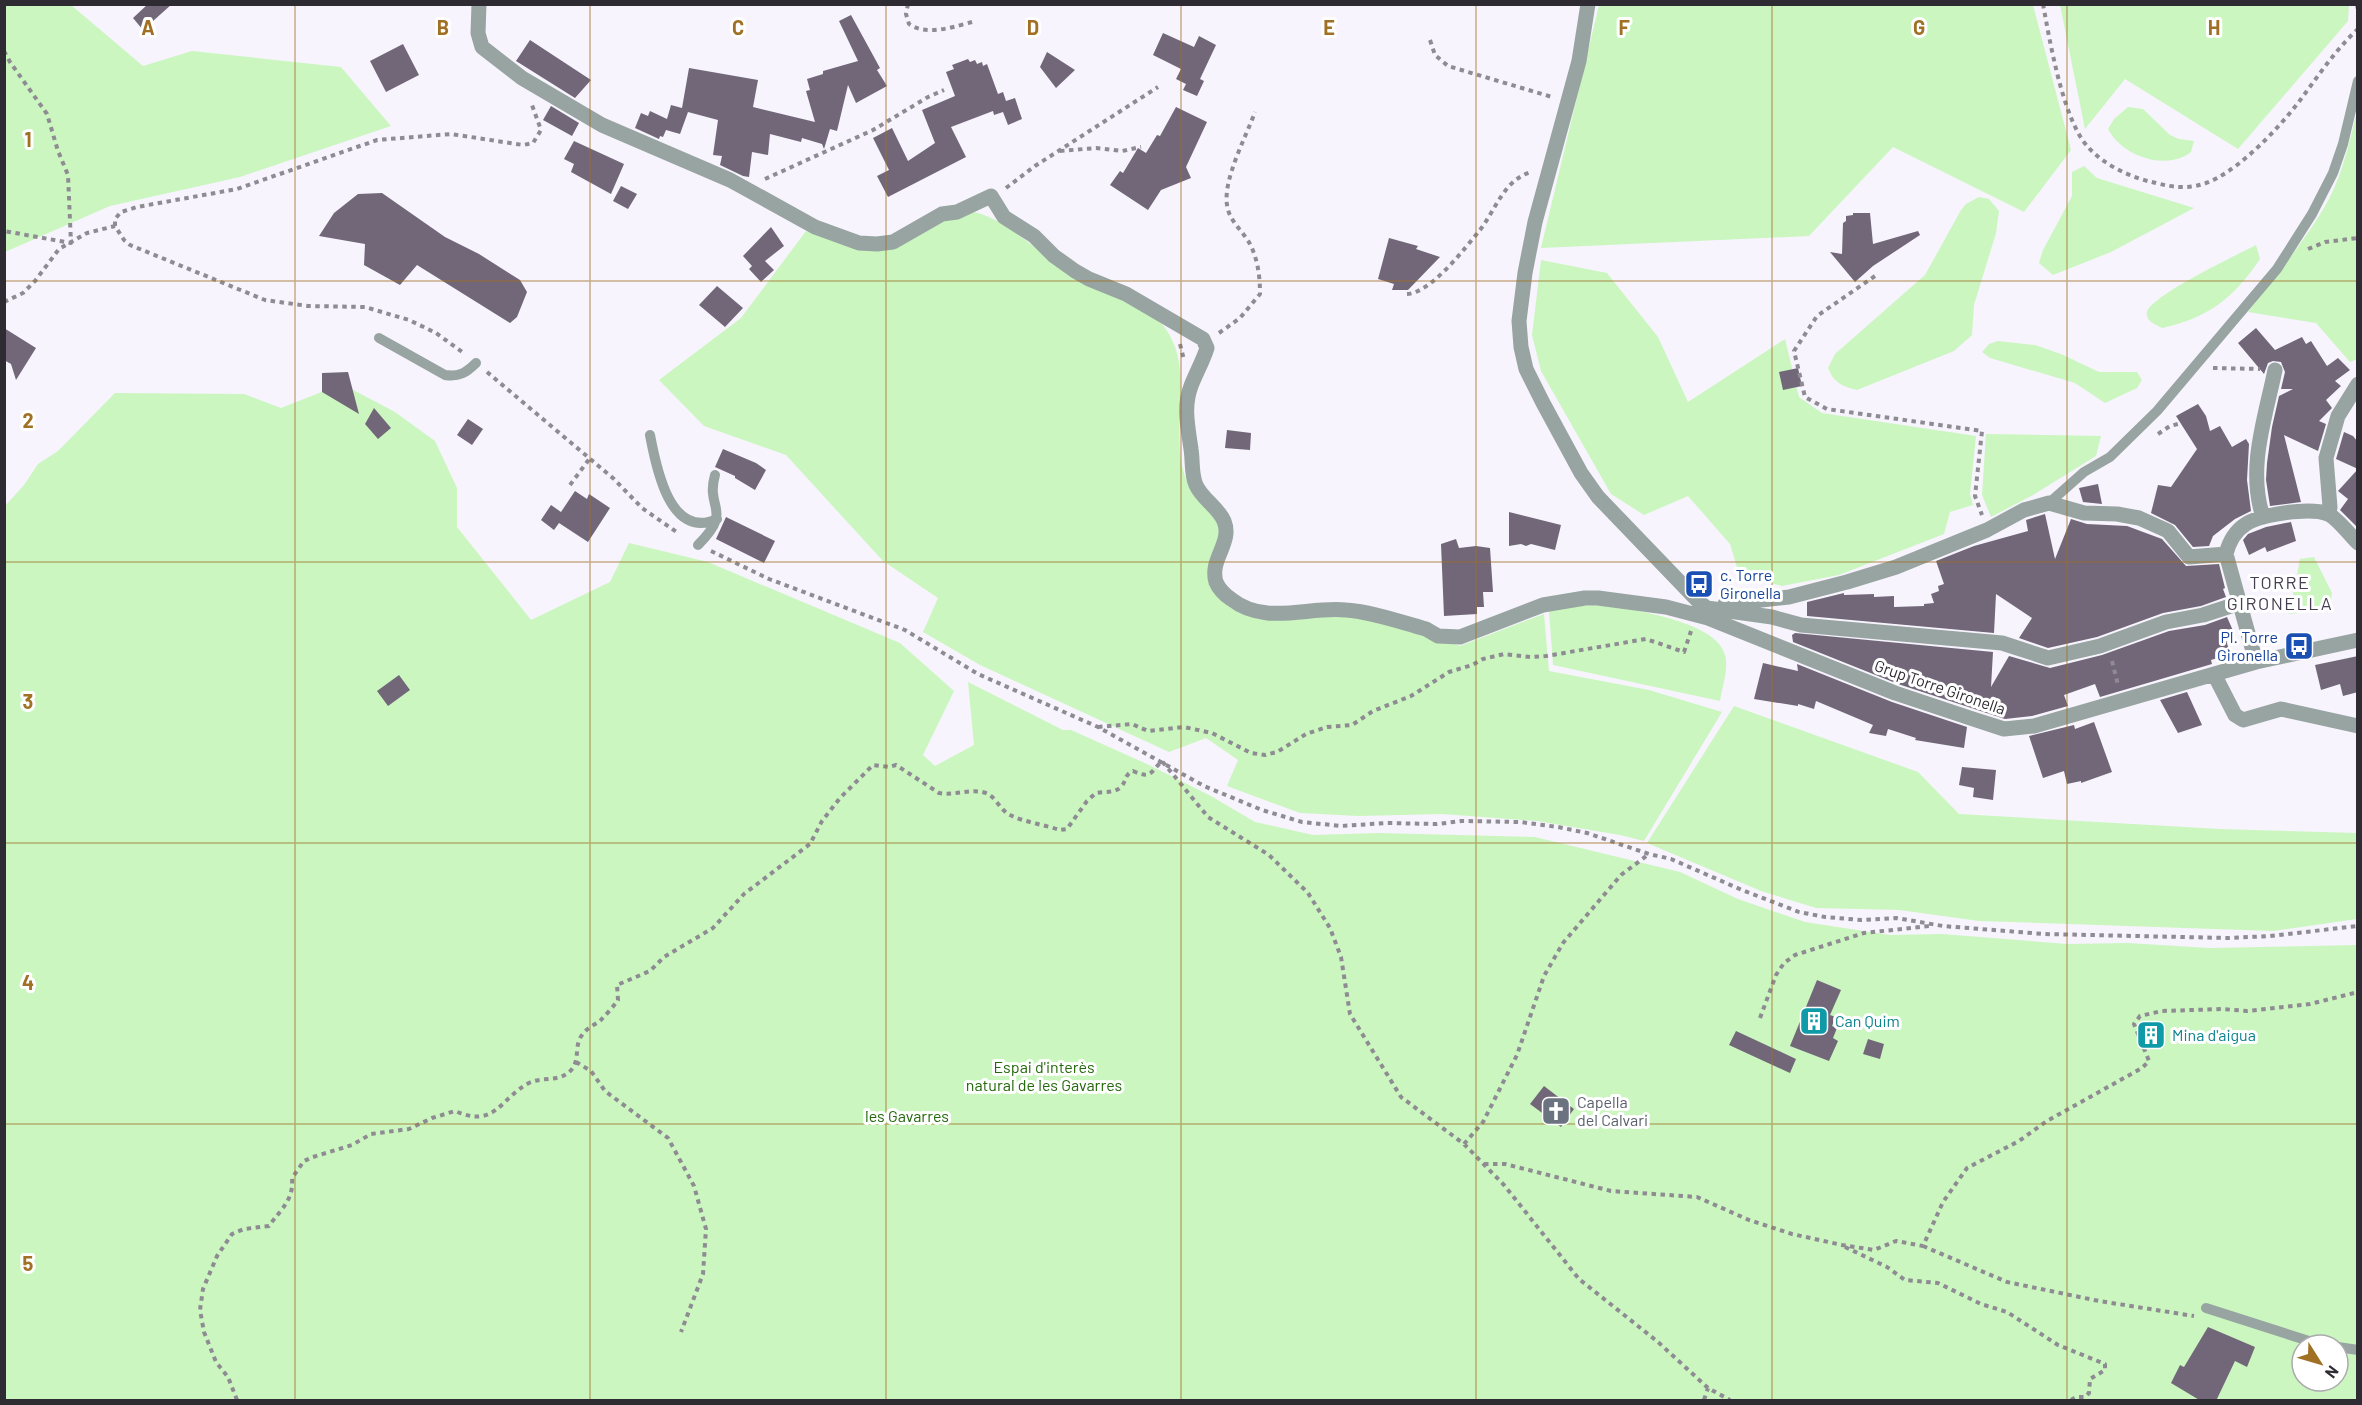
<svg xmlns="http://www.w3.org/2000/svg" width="2362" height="1405" viewBox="0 0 2362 1405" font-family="Barlow,sans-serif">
<rect width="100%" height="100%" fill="#f7f4fd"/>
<path fill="#cbf6c0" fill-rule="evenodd" d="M5,4L71,5L143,66L192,51L341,67L391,126L240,177L110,206L5,252Z
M1599,5H2033L2071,150L2024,212L1893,147L1809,236L1541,248Z
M2060,5V4L2349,5L2348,21L2238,149L2125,79L2085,129Z
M2128,107L2143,109L2170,135L2179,139L2194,141L2191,152C2165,172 2121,155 2108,129L2114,119Z
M2357,111V359L2350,362L2316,323L2248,312C2276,275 2307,239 2329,199C2343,172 2350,140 2357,111Z
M2084,166L2097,178L2194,208L2111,252L2053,275L2039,263L2043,250L2072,196V172Z
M1979,197L1989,199L1999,211L1996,233L1974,305L1972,335L1954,351L1857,390C1843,387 1833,382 1828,368L1835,354L1925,275L1961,210L1966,204Z
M969,211C1001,216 1026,243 1052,259C1084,280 1120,297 1153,315C1203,358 1166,426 1186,479C1192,495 1208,510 1218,524L1220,532L1210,567L1240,612L1344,614L1418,631L1460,646L1544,614L1549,671L1649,690L1722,712L1644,841L1620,835L1537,821L1442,814L1358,816L1300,813L1227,786L1238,760L1206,738L1169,752L980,665L923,632L938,598L883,561L786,455L704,426L659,380L741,318L806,231L847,246L865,250Z
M2256,245L2260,259C2234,298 2208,318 2162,328C2156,325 2145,321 2147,312C2152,295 2237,255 2256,245Z
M1541,260L1607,273L1658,337L1688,402L1785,339L1799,397L1822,413L1976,436L1970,494L1973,505L1950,512L1944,534L1839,575L1782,586L1739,574L1730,544L1688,496L1644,515L1611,494L1541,371L1532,335Z
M1998,341L2035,345L2061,354L2099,372H2137L2142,380L2137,388L2105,403L2075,383L1990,358L1982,352L1989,344Z
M342,384L395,412L435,441L457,488V527L531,620L610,582L629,543L708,562L900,643L954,691L923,755L935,766L974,745L968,682L1063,730H1071L1147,764L1211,796L1255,822L1313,835L1378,833L1535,837L1680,872L1738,899L1805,922L1890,935L1942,934L2068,944L2128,943L2209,948L2357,945V1400H5V506L24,485L38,464L58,451L115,393L244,394L281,408ZM2302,1345H2338V1381H2302Z
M1986,434L2101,436L2096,456L2033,495L1991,517L1982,495Z
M2314,557L2332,593L2329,610L2289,614L2300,559Z
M1609,605C1637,611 1717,622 1725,655C1729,669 1722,687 1720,701L1553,665L1549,611L1574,606Z
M1734,706L1918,772L1959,814L2220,829L2357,833V919L2273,931L1979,921L1899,910L1816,908L1761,891L1647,843Z"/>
<path fill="#716779" d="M148,4H172L143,30L133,18Z
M851,15L880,68L877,70L887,86L856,103L848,85L837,131L830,129L824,149L822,144L802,138L801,142L770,134L768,155L752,152L749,177L743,176L720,165L722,156L713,155L718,120L688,112L680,134L666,130L663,137L660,136L659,139L635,128L641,113L648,116L650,111L667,119L671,105L682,108L689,68L758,80L753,107L815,122L806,91L810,90L807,79L823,74V71L858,61L839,21Z
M1163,33L1194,47L1199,36L1216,45L1200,79L1204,81L1197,96L1183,90L1186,84L1176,79L1181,69L1153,55Z
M530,40L591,80L575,98L516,61Z
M403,44L419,75L386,92L370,61Z
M1047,52L1075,70L1056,88L1040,67Z
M968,59L970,62L975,60L977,64L982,62L983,66L987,64L998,94L1003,92L1006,101L1015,98L1022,119L1008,125L1003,112L994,115L993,111L951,127L966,157L888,197L877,176L889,170L873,138L892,128L908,161L935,143L922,110L955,96L946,72L954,69L952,65Z
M551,106L579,123L572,136L543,120Z
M1176,107L1207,122L1186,167L1191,178L1161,190L1148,210L1110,185L1120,171L1123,173L1138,148L1146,153L1157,135L1160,136Z
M574,141L624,164L611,194L571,172L574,164L564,159Z
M621,186L637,194L628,209L613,201Z
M382,193L445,237L479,254L520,280L527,292L517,317L510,323L417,265L400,285L364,265L365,244L319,236L334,213L358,194Z
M1853,213H1870L1873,244L1918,231L1920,235L1873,266L1855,282L1830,252L1842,254L1843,223L1846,221V216L1853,215Z
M771,227L784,246L765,261L774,270L761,282L749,269L752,266L743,256Z
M1389,238L1418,246L1416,249L1440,257L1408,290H1392L1394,284L1378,279Z
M717,286L743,308L725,327L699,305Z
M4,328L36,348L16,380L11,364L4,360Z
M2256,328L2275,350L2302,337L2306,344L2311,341L2327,366L2338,358L2350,370L2335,381L2341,386L2326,400L2332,408L2319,421L2326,424L2318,451L2284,435L2301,502L2270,506L2266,480L2267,463L2272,427L2279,396L2293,389H2281L2285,372L2281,362L2273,361L2268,363L2264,374L2238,343Z
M1798,368L1802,386L1783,390L1779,372Z
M348,372L359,414L322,392V373Z
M2198,404L2206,416L2210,431L2220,426L2232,447L2246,439L2249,444L2247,480L2251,511L2235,519L2213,536L2209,546L2193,547L2175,525L2151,513L2158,485L2171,487L2197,449L2176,416Z
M374,408L391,428L378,439L365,424Z
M468,419L483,429L472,445L457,435Z
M1227,430L1251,433L1250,450L1225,448Z
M2344,432L2353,436L2358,442V469L2336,459Z
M723,449L756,463L766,470L755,490L735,478V476L715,467Z
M2358,469V528L2340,510L2348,499L2338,491Z
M2098,484L2102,504L2083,502L2079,488Z
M575,491L587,499L589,494L610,508L588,542L559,523L554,530L541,520L551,505L561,512Z
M1509,512L1561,525L1555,550L1531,544L1526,546L1521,544L1509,546Z
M2045,514L2055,559L2071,519L2087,524L2127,526L2162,539L2186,566L2219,564L2225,588L2223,589L2226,597L2201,606L2163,613L2097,637L2048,648L2019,638L2032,618L1996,594L1994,633L1807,616V602L1844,593V595L1874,594V597L1894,596V607L1924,606V604L1934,603L1931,594L1939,591L1938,586L1944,584L1936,561L1974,546L2028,531L2026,520Z
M726,517L775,541L764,563L716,539Z
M2291,522L2296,541L2267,552L2265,547L2249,555L2243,540L2248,534L2266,527Z
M1456,539L1459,548L1476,546L1490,548L1493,592H1483L1484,607H1477V614L1444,616L1441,544Z
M2227,617L2234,633L2225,636L2230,654L2211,660L2212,664L2100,697L2095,684L2064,695L2068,706L2032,716L2005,719L1898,684L1793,642L1792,635L1795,633L1993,652L1991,687L2009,656L2050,668L2102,655L2169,631L2205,625Z
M2358,656V692L2343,696L2340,684L2321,690L2315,665Z
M1763,663L1798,671L1797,664L1892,702L1967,727L1964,748L1915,740L1916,738L1888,729L1886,736L1869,733L1873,725L1816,701L1814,709L1798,704V706L1754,699Z
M399,675L410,690L388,706L377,691Z
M2187,692L2202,725L2178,733L2160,700Z
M2094,722L2112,772L2081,783V781L2067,784L2064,771L2043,778L2029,736L2074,725L2075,729Z
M1962,767L1996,770L1993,800L1973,797L1974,788L1959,785Z
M1817,980L1841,990L1830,1015L1836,1017L1832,1026L1837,1028L1833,1038L1838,1041L1829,1061L1790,1046Z
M1736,1031L1796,1059L1790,1073L1729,1045Z
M1868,1039L1884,1044L1880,1059L1863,1054Z
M1544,1086L1574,1109L1561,1127L1530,1104Z
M2208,1327L2255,1347L2247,1367L2235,1361L2216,1401H2201L2171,1383L2180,1365L2184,1367Z"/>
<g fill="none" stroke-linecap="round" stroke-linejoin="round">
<path stroke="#8e8b93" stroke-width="4" stroke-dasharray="4.5 4.5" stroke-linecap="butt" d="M908,4L906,14L909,24C927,37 956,26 976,21
M2043,4C2050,42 2063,120 2088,147C2105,166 2132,178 2156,183C2190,192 2209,186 2237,165C2259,148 2280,126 2298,103C2317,78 2334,51 2358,29
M2357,4L2358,12
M1430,40L1435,55L1448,66L1552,97
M4,51L10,62L47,114L58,151L68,175L71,243L4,231
M1060,151L1096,148L1122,151L1141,147
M765,179L873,130L928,97L944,90
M1006,188L1035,166L1158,87
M115,226V219L121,212L137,207L237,189L377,140L451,134L523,145L533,143L541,130L532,105
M2308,249L2325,242L2358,238
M1875,276L1817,316L1794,351L1805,397L1827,409L1982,431L1975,496L1982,515
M1407,294C1431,293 1465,248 1480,230C1496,209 1504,180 1531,172
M4,302L23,293L35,281L59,249L87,233L115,226L124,240L130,245L265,300L308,306L365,307L409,320L436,333L465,354
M1219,333L1240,318L1260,294C1260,277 1258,260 1250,244C1243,231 1229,221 1227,205C1223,179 1246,137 1255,112
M1180,344L1184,360
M2213,368L2260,369
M487,372L614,479L642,508L678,533
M2158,434L2170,426L2178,424
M570,485L590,458
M711,551L769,579L905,630L978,674L1098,727L1204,786L1262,810L1302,822L1341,826L1387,823L1437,824L1462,821L1520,822L1558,827L1587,833L1649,854L1671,859L1742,890L1799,912L1825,917L1861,920L1896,918L1943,926L2044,934L2228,938L2270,936L2358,926
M2112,661L2118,685
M1098,727L1132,724L1148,731L1184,727L1212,733L1251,753L1265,755L1277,752L1306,734L1327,727L1352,725L1373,711L1411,696L1449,672L1472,665L1483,659L1504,654L1531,657L1546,656L1646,639L1684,652L1691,631
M1760,1018L1776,975L1784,963L1795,955L1864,933L1930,926
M576,1062L591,1071L605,1091L668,1138L694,1186L706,1229L703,1274L681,1332
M1464,1144L1483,1122L1517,1055L1544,976L1563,943L1621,875L1649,854
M1484,1164H1505L1611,1191L1697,1197L1749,1220L1792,1234L1842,1245L1874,1250L1896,1241L1923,1246L1943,1202L1967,1168L2019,1141L2047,1121L2142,1068L2149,1061L2134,1024L2140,1016L2162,1011L2222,1009L2247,1011L2310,1004L2358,992
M1923,1246L2007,1282L2099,1301L2194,1316
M1845,1247L1887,1267L1905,1280L1938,1283L1981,1304L2007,1312L2058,1345L2105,1364V1370L2090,1379L2089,1393L2085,1397H2076L2071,1400
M237,1400L228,1377L216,1362L204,1332L200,1310L203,1289L217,1256L232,1234L244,1229L269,1226C281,1209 294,1200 292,1178L304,1161L313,1157L352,1145L371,1134L409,1129L432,1118L455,1111C496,1129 500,1098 529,1083C543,1076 561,1083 572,1069C580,1059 574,1045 582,1035C587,1028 594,1025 600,1021C606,1015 613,1007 618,1000L617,985L650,971L664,957L713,928L744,894L810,844L822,821L840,798L873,765L889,767L896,765L939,793C955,796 970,788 986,793C996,797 1000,810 1010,815C1024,822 1045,825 1060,830L1067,829L1087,801L1096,793C1105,791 1113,794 1121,787C1127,780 1124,775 1133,771C1151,779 1150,773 1162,761L1208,817L1269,855L1308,893L1330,928L1341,957L1350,1014L1401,1097L1464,1144L1504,1185L1579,1279L1658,1342L1708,1388L1730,1400
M1704,1400L1708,1388"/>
<path stroke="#98a4a1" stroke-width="10" d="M379,338L445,375C459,377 466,373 476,363
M650,435C656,467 670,541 717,519
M2049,503L2084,472L2110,457L2157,411L2277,269L2312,214L2333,173L2343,144L2358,81
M698,545C734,509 705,510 715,475
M2206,1308L2309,1341L2329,1345
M2338,1347L2358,1350"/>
<path stroke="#98a4a1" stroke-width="15" d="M479,4L478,33L482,47L522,78L602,125L730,180L815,227L859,243L877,244L893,242L942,214L957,212L991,196L1004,217L1034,236L1054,256L1075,271L1089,279L1126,294L1203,339L1207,348C1203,361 1196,373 1191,386C1183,407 1188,427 1191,449C1193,461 1191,474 1196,485C1202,499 1218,507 1224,521C1233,543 1209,559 1216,582C1219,589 1225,595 1231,599C1265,626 1308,606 1346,610C1373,612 1400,622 1426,629L1438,636L1460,637L1543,605L1585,598H1598L1666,607L1708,618L1895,693L1973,719L2004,729L2034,726L2256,662L2358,640
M1588,4L1579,61L1535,222L1525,273L1519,321L1521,347L1526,369L1543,403L1581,473L1598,497L1699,602L1707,608L1772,617L1801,625L2002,643L2048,658L2100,646L2166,622L2203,615L2240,603
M2329,514L2330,507L2326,458L2338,416L2358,384
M2263,517C2247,468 2265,419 2275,370
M1725,604L1789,597L1847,582L1896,567L1987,530L2024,510L2049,503L2084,513L2117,514L2139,518L2168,531L2189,557L2226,554
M2256,662L2226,554C2229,542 2235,531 2246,524C2262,514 2310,507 2328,514C2336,517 2351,536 2358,543
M2214,674L2235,715L2243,720L2281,709L2358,726"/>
</g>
<path fill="none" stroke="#a07124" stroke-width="1.5" stroke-opacity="0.55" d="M295,4V1400M590,4V1400M886,4V1400M1181,4V1400M1476,4V1400M1772,4V1400M2067,4V1400M4,281H2358M4,562H2358M4,843H2358M4,1124H2358"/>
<defs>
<g id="bus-square" transform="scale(1.5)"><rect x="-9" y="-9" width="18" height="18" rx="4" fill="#1a4fb4" stroke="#fff"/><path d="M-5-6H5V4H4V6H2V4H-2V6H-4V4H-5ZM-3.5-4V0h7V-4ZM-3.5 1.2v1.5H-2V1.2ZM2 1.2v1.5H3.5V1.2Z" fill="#fff"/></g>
<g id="building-square" transform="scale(1.5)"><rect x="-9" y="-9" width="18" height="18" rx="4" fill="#0f9aa8" stroke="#fff"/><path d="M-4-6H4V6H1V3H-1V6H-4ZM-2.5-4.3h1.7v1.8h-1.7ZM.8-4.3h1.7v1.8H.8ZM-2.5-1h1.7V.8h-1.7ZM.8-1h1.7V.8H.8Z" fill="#fff"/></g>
<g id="church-square" transform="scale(1.5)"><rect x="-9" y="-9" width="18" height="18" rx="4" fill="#6b7280" stroke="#fff"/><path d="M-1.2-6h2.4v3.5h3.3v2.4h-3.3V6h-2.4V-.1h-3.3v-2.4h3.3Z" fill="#fff"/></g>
</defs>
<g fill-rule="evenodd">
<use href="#bus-square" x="1699" y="584"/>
<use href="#bus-square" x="2299" y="646"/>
<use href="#building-square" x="1814" y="1021"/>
<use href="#building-square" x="2151" y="1035"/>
<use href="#church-square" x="1556" y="1111"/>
</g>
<g text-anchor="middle" stroke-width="6" stroke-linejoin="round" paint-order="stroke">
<g font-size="16" fill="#164399" stroke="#fff" text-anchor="start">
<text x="1720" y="581">c. Torre<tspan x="1720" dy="18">Gironella</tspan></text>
<text x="2278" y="643" text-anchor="end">Pl. Torre<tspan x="2278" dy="18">Gironella</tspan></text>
</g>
<g font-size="16" fill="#2e2b33" stroke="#fff">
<text transform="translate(1940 687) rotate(19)" y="6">Grup Torre Gironella</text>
</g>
<g font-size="16" fill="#0d838f" stroke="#fff" text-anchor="start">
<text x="1835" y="1027">Can Quim</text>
<text x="2172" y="1041">Mina d'aigua</text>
</g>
<g font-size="16" fill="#23680b" stroke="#fff">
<text x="1044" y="1073">Espai d'interès<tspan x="1044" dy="18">natural de les Gavarres</tspan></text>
<text x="907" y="1122">les Gavarres</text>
</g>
<g font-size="16" fill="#5b616d" stroke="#fff" text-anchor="start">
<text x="1577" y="1108">Capella<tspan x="1577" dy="18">del Calvari</tspan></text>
</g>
<g font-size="18" letter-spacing="1.5" fill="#453e50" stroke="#fff">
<text x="2280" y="589">TORRE<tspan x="2280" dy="21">GIRONELLA</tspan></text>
</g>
</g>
<g font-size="20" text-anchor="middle" font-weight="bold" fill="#a07124" stroke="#fff" stroke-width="6" stroke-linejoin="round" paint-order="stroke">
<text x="148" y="35">A</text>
<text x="443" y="35">B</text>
<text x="738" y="35">C</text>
<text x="1033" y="35">D</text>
<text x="1329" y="35">E</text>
<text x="1624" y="35">F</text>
<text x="1919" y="35">G</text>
<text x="2214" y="35">H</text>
<text x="28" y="147">1</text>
<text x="28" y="428">2</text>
<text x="28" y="709">3</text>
<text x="28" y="990">4</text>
<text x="28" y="1271">5</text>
</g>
<rect width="2362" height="1405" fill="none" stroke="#2e2b33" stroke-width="12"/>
<g transform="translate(2320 1363) rotate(127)"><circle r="28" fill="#ffffff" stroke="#abaaad" stroke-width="1.5"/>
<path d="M0-4.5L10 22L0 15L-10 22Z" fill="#a07124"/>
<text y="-9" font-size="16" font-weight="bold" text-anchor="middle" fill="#2e2b33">N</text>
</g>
</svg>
